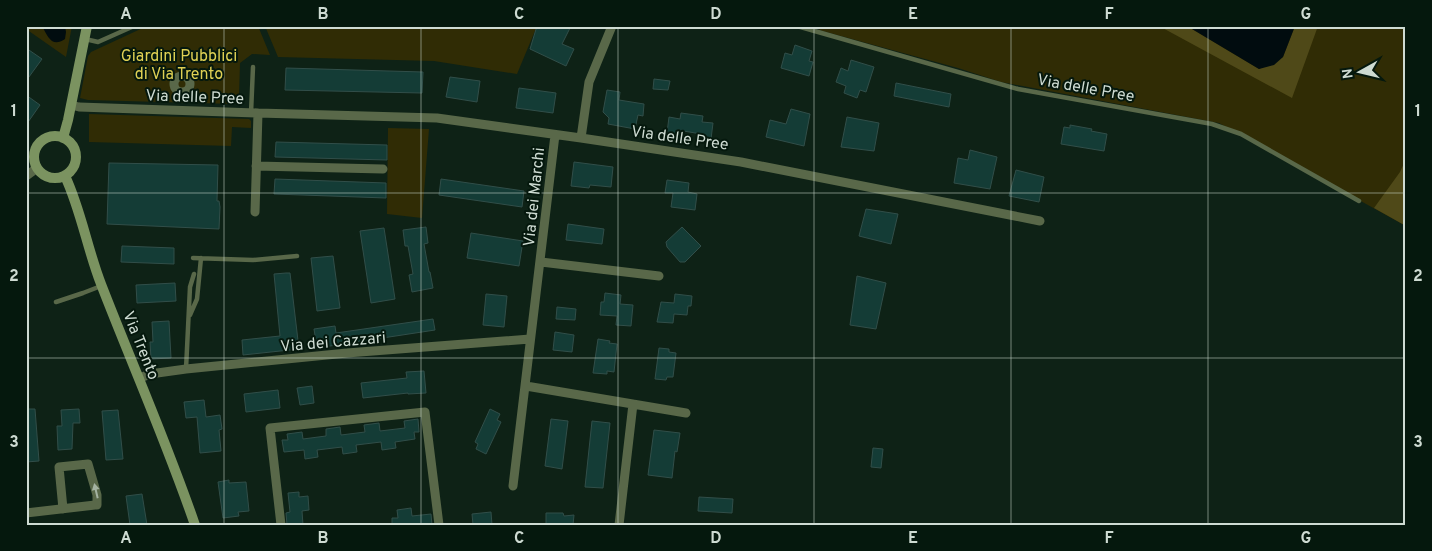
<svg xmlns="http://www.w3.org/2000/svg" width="1432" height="551" viewBox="0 0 1432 551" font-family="Overpass,sans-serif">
<rect width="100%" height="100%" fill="#0e2216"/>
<path fill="#302c05" d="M26,26H72L66,57L26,29Z
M147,26H258L270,55L252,54L240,63L239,97L235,104L88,100L80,98L88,56L91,52Z
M265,26H537L517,74L434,61L278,57Z
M821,26H1406V226L1219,123L1001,82L958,68L819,30Z
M89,114L249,119L251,121V128L232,127L231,146L89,142Z
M388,128L429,129L422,218L387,214Z"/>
<path fill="#4f4918" d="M1159,26H1187L1259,69L1283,57L1295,26H1318L1292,98Z
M1406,159V226L1374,208L1400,172Z"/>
<path fill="#010c0f" d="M42,26H65L66,32L65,39C52,48 48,37 42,26Z
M1187,26H1295L1283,57L1274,65L1259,69Z"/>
<path fill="#143c36" stroke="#314e49" d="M537,26H571L562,44L574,49L566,66L530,49Z
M795,45L812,51L809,61L813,62L809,76L781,68L785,53L792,55Z
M26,48L42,59L26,81Z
M851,60L874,67L866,92L860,90L857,98L844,93L846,86L836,82L841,68L848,71Z
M286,68L423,72L422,93L285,90Z
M450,77L480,81L477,102L446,97Z
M654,79L670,81L668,90L653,89Z
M896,83L951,94L949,107L894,96Z
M519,88L556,93L553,113L516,108Z
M607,90L620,92L619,100L644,104L643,116L638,115L635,129L608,124L609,118L603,112Z
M26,95L40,105L26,125Z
M791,109L810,114L804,146L766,137L770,120L786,124Z
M681,113L703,116L702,122L713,123L711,139L700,138L701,134L678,130L677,134L667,133L669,117L680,119Z
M847,117L879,123L874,151L841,147Z
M1070,125L1092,129L1091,131L1107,134L1104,151L1061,144L1064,127L1070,128Z
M276,142L387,145V160L275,157Z
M970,150L997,157L990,189L954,183L958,158L968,160Z
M574,162L613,167L611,187L590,185L589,188L571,186Z
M109,163L218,165L217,201H219L220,207L219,229L107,224Z
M1016,170L1044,177L1039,202L1009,196Z
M275,179L386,183V198L274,194Z
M441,179L524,191L522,207L439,195Z
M667,180L689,183L688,192L697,194L695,210L671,207L673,193H665Z
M866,209L898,214L891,244L859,236Z
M568,224L604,229L602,244L566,240Z
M426,227L428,243L424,244L429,272H430L433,288L412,292L409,275L413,274L408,246H405L403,230Z
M682,227L701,246L685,262H680L667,247L666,242Z
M384,228L395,299L371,303L360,231Z
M471,233L523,241L519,266L467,258Z
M122,246L174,248V264L121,262Z
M333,256L340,308L317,311L311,258Z
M286,273H290L299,349L243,355L242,340L280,336L274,274Z
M857,276L886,283L876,329L850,325Z
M175,283L176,301L137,303L136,285Z
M605,293L621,295L620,304L633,305L631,326L616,325L617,316L600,315L601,302H604Z
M486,294L507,296L504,327L483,325Z
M675,294L692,296L691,306H688L687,315L674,314L673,323L657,322L661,302L674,303Z
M557,307L576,309L575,320L556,319Z
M433,319L435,330L317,348L314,329L335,326L336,333Z
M169,321L171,358L151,359L150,342H153L152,322Z
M555,332L574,335L572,352L553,350Z
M598,339L610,341L609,343L617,344L614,372L607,371V374L593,373Z
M659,348L669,349V352L676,353L673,377H667L666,380L655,379Z
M424,371L426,393L408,394V393L363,398L361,383L407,378L406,372Z
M312,386L314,403L300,405L297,388Z
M278,390L280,408L246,412L244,394Z
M204,400L206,417L220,415L222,429L219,430L221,451L200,453L197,417L186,418L184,402Z
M26,409H35L39,461L26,462Z
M79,409L80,423H73L72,449L58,450L57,426H62L61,410Z
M490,409L500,414L497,420L501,422L486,454L476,449L478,444L475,442Z
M118,410L123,459L106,460L102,411Z
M418,419L419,432H414L415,439L395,442L396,448L382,450L381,442L356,445L357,452L343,454L342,447L317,450L318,457L305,459L304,450L284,452L282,440H288L287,434L302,432L303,439L326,436V429L340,427L341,435L365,432L364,425L379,423L380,431L405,428L404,421Z
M551,419L568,421L562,469L545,466Z
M592,421L610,423L603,488L585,487Z
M654,430L680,433L677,452L675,451L672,478L648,475Z
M873,448L883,449L881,468L871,467Z
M229,480V483L246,482L249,511L238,512L239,516L223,518L218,482Z
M299,492V497L308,496L309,510L302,511L303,525H287L286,513L290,512L288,493Z
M142,494L147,525H130L126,496Z
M699,497L733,499L732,513L698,511Z
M411,508L412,516L431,514L432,525H392V518H398L397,510Z
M491,512L492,525H473L472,514Z
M546,513H563L564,516L574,515L573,525H546Z"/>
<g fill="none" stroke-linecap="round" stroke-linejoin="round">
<path stroke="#596849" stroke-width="4.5" d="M797,26L1018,89L1212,124L1241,134L1359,201
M85,39L98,42L134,26
M251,113L253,67
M193,258L253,260L297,256
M56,302L83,293L101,286
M190,315L197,299L201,258
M186,369L190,287L194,274"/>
<path stroke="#596849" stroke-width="9" d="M174 84a8 8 0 1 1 16 0a8 8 0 1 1-16 0Z
M71,105L79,107L258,113
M581,138L589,82L612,26
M256,166L383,169
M26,176L37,168
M255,212L258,113L437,118L581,138L741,162L1040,221
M541,262L659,276
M140,378L150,374L186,369L347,353L530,339
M526,386L686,413
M513,486L555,135
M26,513L95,505H97V495L88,464L59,467L63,509
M281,525L270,428L425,412L439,525
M619,525L633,404"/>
<path stroke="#7b9360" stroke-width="10" d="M34 157a21 21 0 1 1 42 0a21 21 0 1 1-42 0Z
M63,138L68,120L87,26
M65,176C81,210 87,248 101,284C132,364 167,443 195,525"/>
</g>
<defs><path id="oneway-solid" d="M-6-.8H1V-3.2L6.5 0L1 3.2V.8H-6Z" transform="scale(1.25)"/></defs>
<use fill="#a5b3a2" href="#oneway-solid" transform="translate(96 491) rotate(-103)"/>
<path fill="none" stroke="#cedbd2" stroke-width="1" stroke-opacity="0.55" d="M224,26V525M421,26V525M618,26V525M814,26V525M1011,26V525M1208,26V525M26,193H1406M26,358H1406"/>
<g text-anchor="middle" stroke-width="4" stroke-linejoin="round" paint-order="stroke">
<g font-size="16" fill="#dfd154" stroke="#05180d">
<text x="179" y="61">Giardini Pubblici<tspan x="179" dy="18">di Via Trento</tspan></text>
</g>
<g font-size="16" fill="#cedbd2" stroke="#05180d">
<text transform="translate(1086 87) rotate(10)" y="6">Via delle Pree</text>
<text transform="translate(195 96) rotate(2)" y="6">Via delle Pree</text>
<text transform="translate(680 137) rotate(8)" y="6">Via delle Pree</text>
<text transform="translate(533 197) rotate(-84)" y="6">Via dei Marchi</text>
<text transform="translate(333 341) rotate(-5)" y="6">Via dei Cazzari</text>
<text transform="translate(142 345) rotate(68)" y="6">Via Trento</text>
</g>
</g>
<rect width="1432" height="551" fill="none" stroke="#05180d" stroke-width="55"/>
<g transform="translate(1360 72) rotate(262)" stroke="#05180d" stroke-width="4" paint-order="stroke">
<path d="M0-4L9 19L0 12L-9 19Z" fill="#cedbd2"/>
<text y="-8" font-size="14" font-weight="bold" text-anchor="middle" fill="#cedbd2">N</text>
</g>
<rect x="28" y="28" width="1376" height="496" fill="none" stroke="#cedbd2" stroke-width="2"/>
<g font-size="16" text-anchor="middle" font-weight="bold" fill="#cedbd2">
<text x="126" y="19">A</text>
<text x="323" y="19">B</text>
<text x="519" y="19">C</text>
<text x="716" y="19">D</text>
<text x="913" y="19">E</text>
<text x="1109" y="19">F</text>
<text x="1306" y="19">G</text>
<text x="14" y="116">1</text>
<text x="1418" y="116">1</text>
<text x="14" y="281">2</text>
<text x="1418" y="281">2</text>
<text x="14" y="447">3</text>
<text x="1418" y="447">3</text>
<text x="126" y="543">A</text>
<text x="323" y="543">B</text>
<text x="519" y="543">C</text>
<text x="716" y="543">D</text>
<text x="913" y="543">E</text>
<text x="1109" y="543">F</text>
<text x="1306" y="543">G</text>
</g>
</svg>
